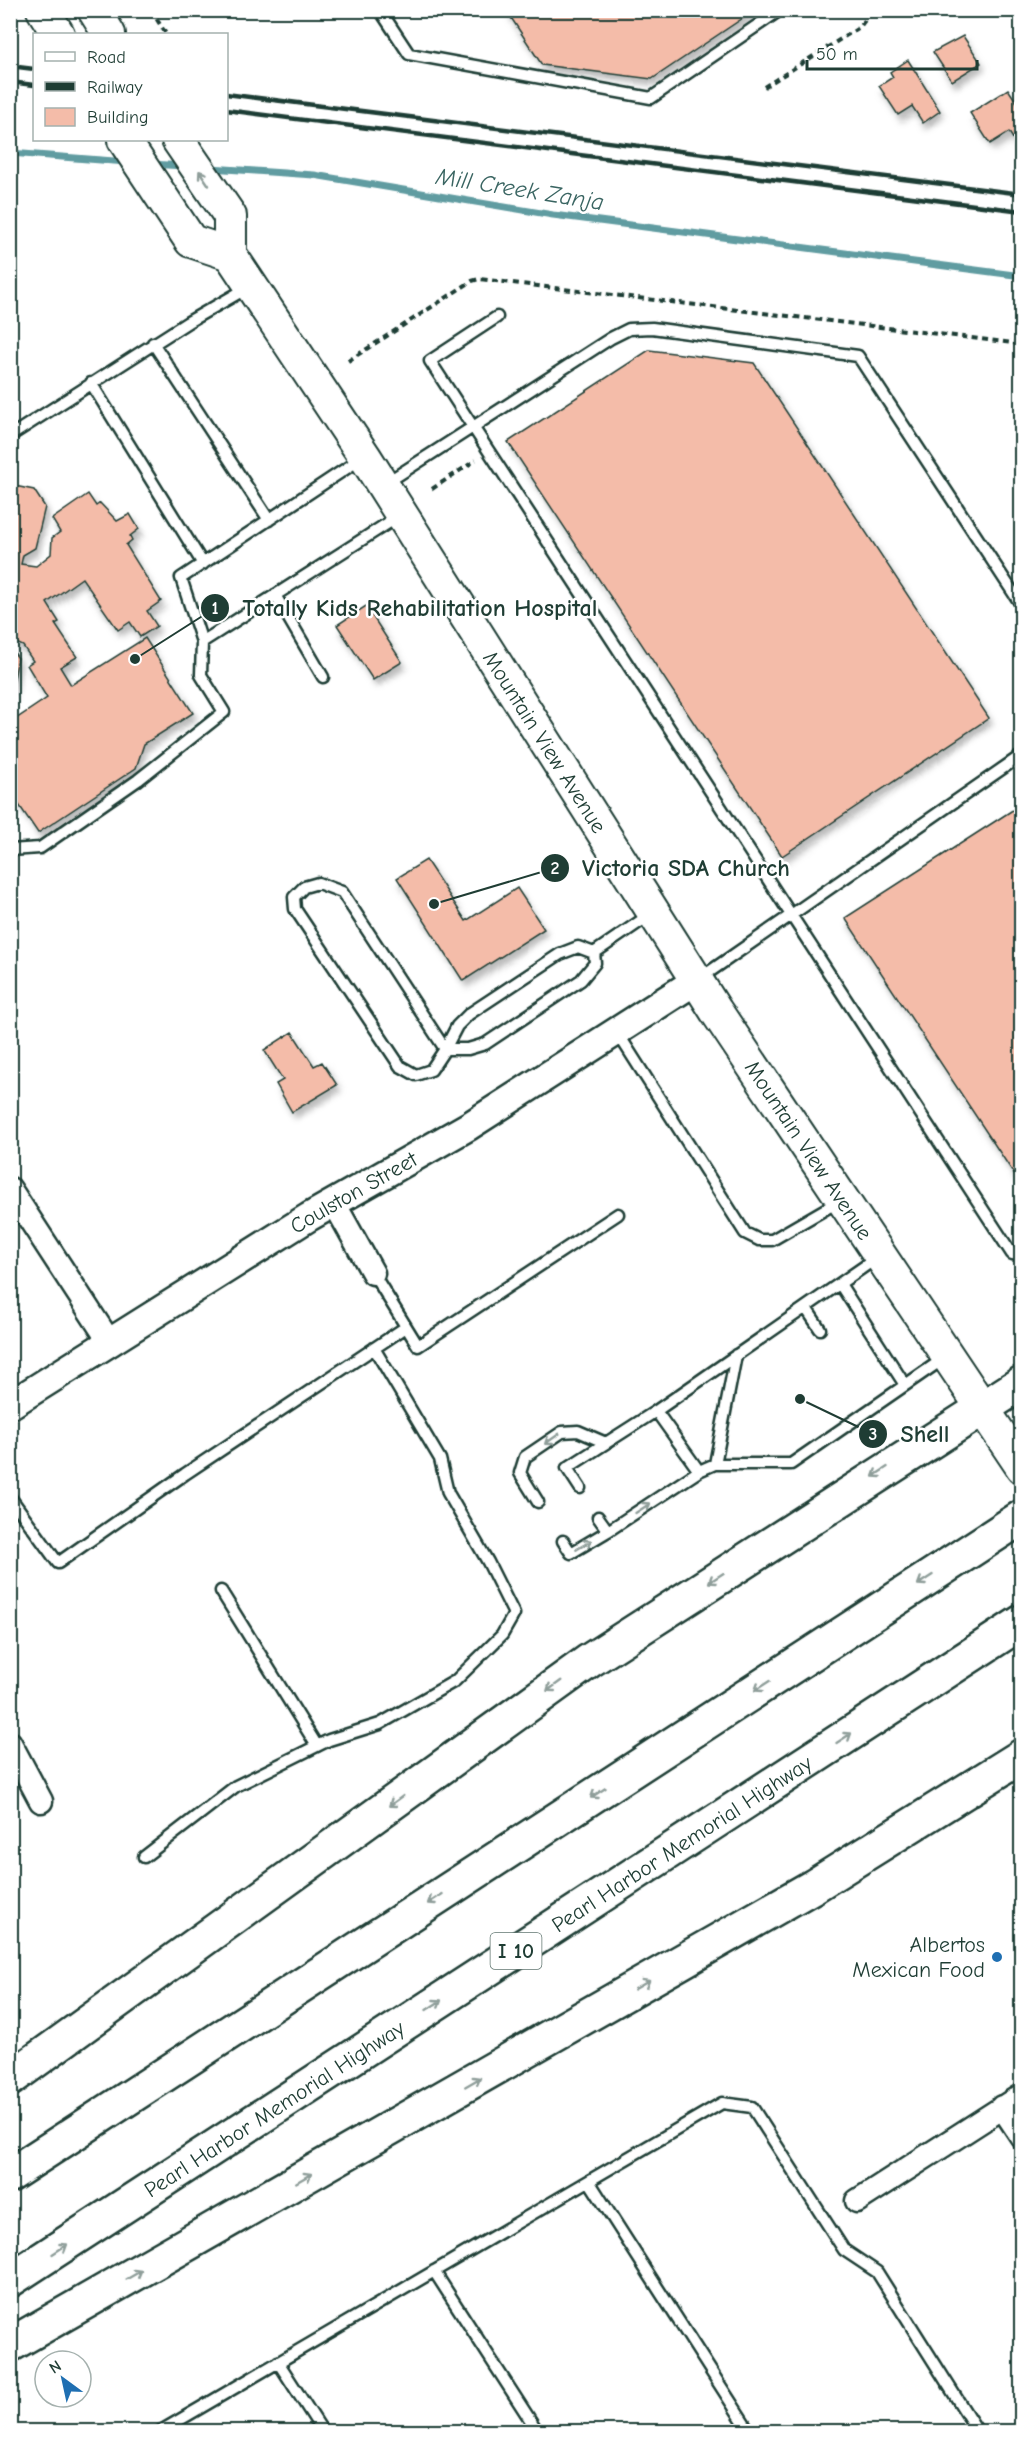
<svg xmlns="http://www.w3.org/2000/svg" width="1032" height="2442" viewBox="0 0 1032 2442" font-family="'Comic Neue',sans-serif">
<defs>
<filter id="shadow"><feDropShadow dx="3.5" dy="6" stdDeviation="3" flood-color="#0004"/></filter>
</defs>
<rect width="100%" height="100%" fill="#fff"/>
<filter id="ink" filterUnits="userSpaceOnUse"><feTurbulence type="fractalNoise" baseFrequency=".0167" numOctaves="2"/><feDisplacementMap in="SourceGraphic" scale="12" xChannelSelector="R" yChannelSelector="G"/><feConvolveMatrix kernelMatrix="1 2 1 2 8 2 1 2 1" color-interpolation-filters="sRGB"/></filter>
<g filter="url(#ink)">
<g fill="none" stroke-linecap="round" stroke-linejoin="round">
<path stroke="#619ca1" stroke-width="7" d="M10,153L127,162
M150,164L184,166
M210,168L314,175L553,215L1022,276"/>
</g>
<path fill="#f4bca9" stroke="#1f3d34" stroke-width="1.5" filter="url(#shadow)" d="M506,10H755L652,79L542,65Z
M963,36L981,63L952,81L933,52Z
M908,60L940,111L923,123L912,106L898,115L879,86L893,77L890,72Z
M1008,89L1022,110V138L1015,142L1009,132L990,144L970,113Z
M649,350L754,363L989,718L782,856L508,442Z
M10,485L34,490L45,507L35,548L23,555L21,564L36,566L51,554L52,538L60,532L52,519L88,494L96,506L100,503L117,521L130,514L139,529L130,536L132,540L126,545L161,601L147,611L157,626L140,637L130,622L118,630L82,578L47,603L59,622L55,624L77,657L60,667L71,685L145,638L193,713L144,744L136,768L38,833L13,796L10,798V723L47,698L27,665L33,661L23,646L10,640Z
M366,606L402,662L373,680L337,625Z
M10,647L18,658L10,700Z
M1022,804V1186L845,918Z
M426,860L466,921L517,888L544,929L463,981L397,878Z
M292,1032L314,1066L322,1062L337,1085L292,1112L276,1084L283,1080L264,1050Z"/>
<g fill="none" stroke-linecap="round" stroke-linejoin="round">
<g stroke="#1f3d34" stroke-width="15">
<path id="service" d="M380,10L409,54L651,98L780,10
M497,317L430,361L1012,1254L1022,1255
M153,343L269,520
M91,383L203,564
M10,436L188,322L249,287
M362,458L181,578L202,642L399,516
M386,483L611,338L629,329L652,328L858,356L1022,606
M275,595L323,677
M10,850L40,848L138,780L224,712L201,675L202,642
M318,883L342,892L445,1049L431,1070L416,1075L400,1066L295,909L294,897L304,887Z
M578,947L594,953L595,963L581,980L485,1044L468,1049H445L457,1026L469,1014L560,954Z
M594,953L651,914
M699,979L1022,755
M617,1032L745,1233L759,1240H772L841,1200
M878,1257L656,1411L699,1471L715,1464H791L946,1357
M373,1273L418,1346L618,1214
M840,1284L905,1385
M806,1308L820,1329
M715,1464L736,1355
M580,1488L567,1468L656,1411
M10,1497L58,1563L185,1474L406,1327
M538,1502L520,1473L525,1457L562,1432L578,1431L606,1443
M598,1517L608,1531L699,1471
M563,1541L571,1553L608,1531
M221,1591L317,1746
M144,1857L236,1786L329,1740L380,1724L455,1681L502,1635L514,1614L488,1562L448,1493L440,1459L374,1348
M589,2181L750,2432
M434,2271L538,2432
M278,2362L323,2432
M159,2432L722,2103L752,2107L844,2250L877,2272L978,2432"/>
</g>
<g stroke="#1f3d34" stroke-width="27">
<path id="minor" d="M10,1189L111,1344
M334,1203L373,1273
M10,1743L41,1801
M1002,2107L1022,2137
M857,2201L1022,2095"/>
</g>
<g stroke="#1f3d34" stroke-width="32">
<g id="tertiary">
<path id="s1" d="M10,1405L309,1217L469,1126L697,980"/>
</g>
</g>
<g stroke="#1f3d34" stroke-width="36">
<g id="secondary">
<path d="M43,10L58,34"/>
<path d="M94,10L109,34"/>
<path d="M124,140L191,241L230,254"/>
<path id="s2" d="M178,140L230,216V254L365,457L716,1011L1022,1467"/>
</g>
</g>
<g stroke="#1f3d34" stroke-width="38">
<g id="motorway">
<path d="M10,2079L589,1661L1022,1383"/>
<path d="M10,2175L1022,1517"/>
<path id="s3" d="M10,2280L1022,1622"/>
<path d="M10,2345L814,1886L1022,1756"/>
</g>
</g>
<path stroke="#1f3d34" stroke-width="4" stroke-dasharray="6 4.5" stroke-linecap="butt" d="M151,10L166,34
M764,87L860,27L872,10
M348,361L472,281L479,279L1022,344
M432,489L476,460"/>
<use href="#service" stroke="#fff" stroke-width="10"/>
<use href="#minor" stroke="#fff" stroke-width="22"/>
<use href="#tertiary" stroke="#fff" stroke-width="27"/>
<use href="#secondary" stroke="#fff" stroke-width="32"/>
<use href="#motorway" stroke="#fff" stroke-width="33"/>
<path stroke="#1f3d34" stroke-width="4.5" d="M10,66L34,69
M10,82L34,85
M226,94L1022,194
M226,110L1022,211"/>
</g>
<defs><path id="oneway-shaft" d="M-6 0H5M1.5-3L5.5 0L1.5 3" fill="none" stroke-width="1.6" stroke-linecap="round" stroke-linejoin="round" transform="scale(1.5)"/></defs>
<g stroke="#8f9e9a">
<use href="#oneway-shaft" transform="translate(204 178) rotate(-124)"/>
<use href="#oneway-shaft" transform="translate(552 1439) rotate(145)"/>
<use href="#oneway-shaft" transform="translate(880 1472) rotate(147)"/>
<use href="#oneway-shaft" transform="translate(643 1508) rotate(-33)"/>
<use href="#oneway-shaft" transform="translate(584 1545) rotate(-31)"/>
<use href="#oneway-shaft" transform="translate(716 1578) rotate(147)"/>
<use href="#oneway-shaft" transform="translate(925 1580) rotate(147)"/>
<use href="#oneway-shaft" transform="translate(554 1686) rotate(144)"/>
<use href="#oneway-shaft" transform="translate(762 1686) rotate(147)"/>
<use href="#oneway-shaft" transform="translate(844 1738) rotate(-33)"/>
<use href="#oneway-shaft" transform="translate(598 1793) rotate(147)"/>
<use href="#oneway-shaft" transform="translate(396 1801) rotate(144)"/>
<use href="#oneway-shaft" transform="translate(435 1899) rotate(147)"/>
<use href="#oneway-shaft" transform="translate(642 1985) rotate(-30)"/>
<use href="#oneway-shaft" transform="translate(434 2005) rotate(-33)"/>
<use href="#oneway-shaft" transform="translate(473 2082) rotate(-30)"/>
<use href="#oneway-shaft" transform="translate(304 2178) rotate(-30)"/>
<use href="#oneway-shaft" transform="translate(60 2249) rotate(-33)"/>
<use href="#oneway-shaft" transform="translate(134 2275) rotate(-30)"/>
</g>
</g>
<circle fill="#1f6fb2" stroke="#fff" stroke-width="2" cx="997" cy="1957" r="6"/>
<g text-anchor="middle" stroke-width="5" stroke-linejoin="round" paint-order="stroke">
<rect fill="#fff" stroke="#627771" stroke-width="1.5" x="490.5" y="1933" width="51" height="36" rx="4.5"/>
<g font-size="21" font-weight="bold" fill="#1f3d34">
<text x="516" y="1958">I 10</text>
</g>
<g font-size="22" fill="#1f3d34" stroke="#fff">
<text dy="8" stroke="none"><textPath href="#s2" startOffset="711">Mountain View Avenue</textPath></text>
<text dy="8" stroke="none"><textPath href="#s2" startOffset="1197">Mountain View Avenue</textPath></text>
<text dy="8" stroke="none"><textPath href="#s1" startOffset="404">Coulston Street</textPath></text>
<text dy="8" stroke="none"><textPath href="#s3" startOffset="801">Pearl Harbor Memorial Highway</textPath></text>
<text dy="8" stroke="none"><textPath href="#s3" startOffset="315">Pearl Harbor Memorial Highway</textPath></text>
</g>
<g font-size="22" fill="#1f3d34" stroke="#fff" text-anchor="end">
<text x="985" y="1952">Albertos<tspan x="985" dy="25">Mexican Food</tspan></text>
</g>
<g font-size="24" font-style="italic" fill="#3a6562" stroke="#fff">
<text transform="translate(520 189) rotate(9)" y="8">Mill Creek Zanja</text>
</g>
</g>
<path fill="none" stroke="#1f3d34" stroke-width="2" d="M135 659L215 608M434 904L555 868M800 1399L873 1434"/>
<g fill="#1f3d34" stroke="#fff" stroke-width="2">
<circle cx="135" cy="659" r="6"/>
<circle cx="434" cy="904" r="6"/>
<circle cx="800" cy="1399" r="6"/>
<circle cx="215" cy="608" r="15"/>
<circle cx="555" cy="868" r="15"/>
<circle cx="873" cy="1434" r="15"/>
</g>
<g font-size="18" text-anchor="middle" font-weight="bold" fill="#fff">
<text x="215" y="614">1</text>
<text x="555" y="874">2</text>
<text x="873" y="1440">3</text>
</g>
<g font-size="24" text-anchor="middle" font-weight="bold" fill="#1f3d34" stroke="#fff" stroke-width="5" stroke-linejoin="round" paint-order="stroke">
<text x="420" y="616">Totally Kids Rehabilitation Hospital</text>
<text x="686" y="876">Victoria SDA Church</text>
<text x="925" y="1442">Shell</text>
</g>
<rect width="1032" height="2442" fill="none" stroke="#fff" stroke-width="36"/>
<rect x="18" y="18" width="996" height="2406" fill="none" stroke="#1f3d34" stroke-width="2" filter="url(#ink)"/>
<rect x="33" y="33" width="195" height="108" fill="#ffffff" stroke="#a5b1ae" stroke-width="1.5"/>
<rect x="45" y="52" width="30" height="9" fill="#ffffff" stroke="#a5b1ae" stroke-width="1.5"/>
<text x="87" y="63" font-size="18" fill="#1f3d34">Road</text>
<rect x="45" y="82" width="30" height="9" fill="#1f3d34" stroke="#a5b1ae" stroke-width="1.5"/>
<text x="87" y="93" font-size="18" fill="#1f3d34">Railway</text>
<rect x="45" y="108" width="30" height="18" fill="#f4bca9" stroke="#a5b1ae" stroke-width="1.5"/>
<text x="87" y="123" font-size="18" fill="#1f3d34">Building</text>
<g transform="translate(63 2379) rotate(327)"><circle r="28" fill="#ffffff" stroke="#a5b1ae" stroke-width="1.5"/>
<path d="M0-4.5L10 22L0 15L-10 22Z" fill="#1f6fb2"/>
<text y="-9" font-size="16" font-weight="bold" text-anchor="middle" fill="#1f3d34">N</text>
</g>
<path d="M807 60v9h170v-9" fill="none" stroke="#1f3d34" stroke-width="3"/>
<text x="816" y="60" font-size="18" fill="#1f3d34" stroke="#ffffff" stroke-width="4.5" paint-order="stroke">50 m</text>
</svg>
